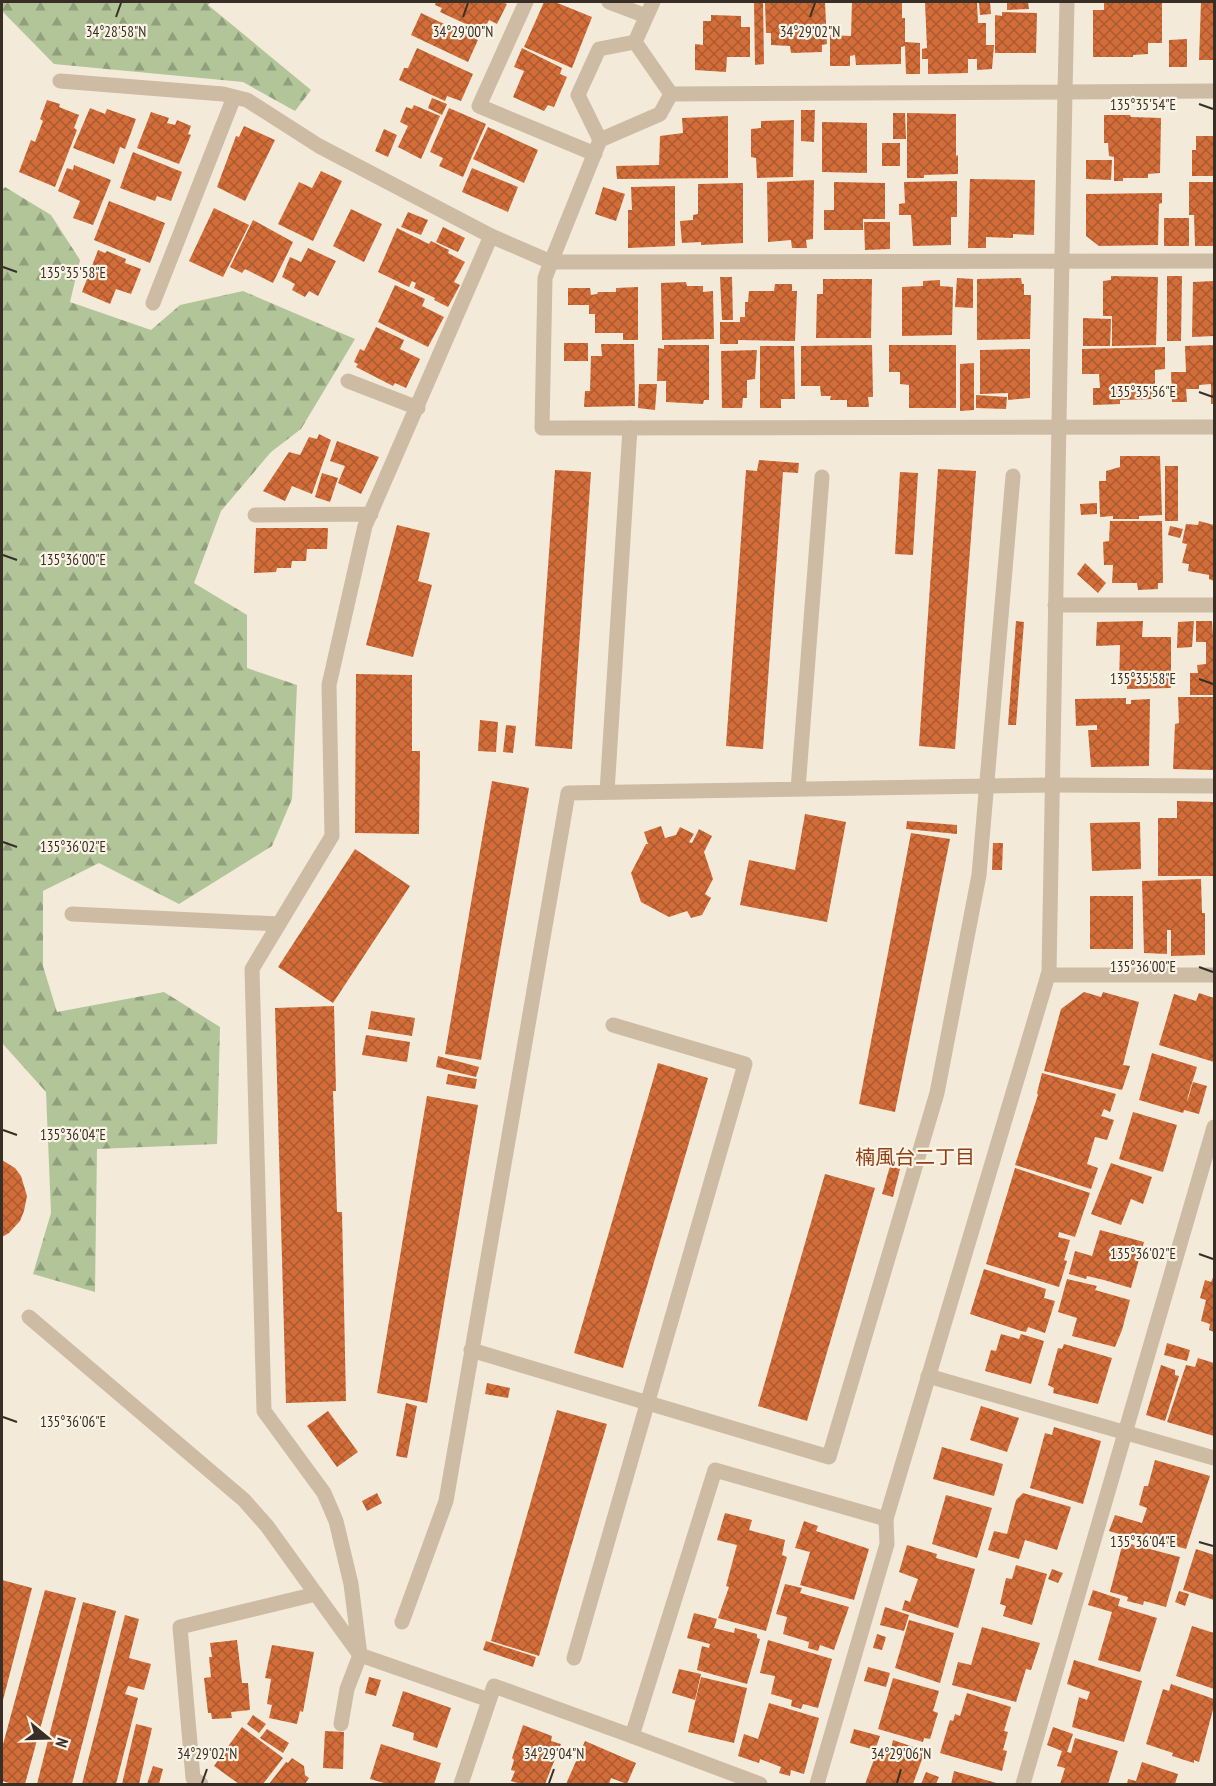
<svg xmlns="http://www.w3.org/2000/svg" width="1216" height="1786" viewBox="0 0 1216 1786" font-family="'PT Sans Narrow','Noto Sans JP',sans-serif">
<defs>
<pattern id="forest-firs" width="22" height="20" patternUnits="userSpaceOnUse" patternTransform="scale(1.5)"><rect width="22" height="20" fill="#b1c598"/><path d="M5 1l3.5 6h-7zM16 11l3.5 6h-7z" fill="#91a07c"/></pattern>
<pattern id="building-cross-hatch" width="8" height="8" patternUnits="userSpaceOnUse" patternTransform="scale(1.5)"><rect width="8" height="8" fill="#d26d39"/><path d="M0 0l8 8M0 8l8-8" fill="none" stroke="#ab5a30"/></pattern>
</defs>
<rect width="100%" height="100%" fill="#f4ead9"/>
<path fill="url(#forest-firs)" d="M2,2H211L208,5L311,90L295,111L243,82L54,64L2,11Z
M5,187L51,215L80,260L70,302L151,330L180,305L243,291L355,339L301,429L271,452L221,511L194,583L247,615V668L297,685L292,799L272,846L179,904L99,863L43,891V966L57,1012L164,992L220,1027L217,1144L97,1149L95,1292L33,1274L51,1213L46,1092L2,1043V190Z"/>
<path fill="url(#building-cross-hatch)" d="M436,2H502L507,4L497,24L489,20L483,32L440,12L442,8L435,5Z
M544,2H555L592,17L572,68L524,47Z
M754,2H763L764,64L755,65Z
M765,2H825L827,44L822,45V52L791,53L790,46L771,45V33H766Z
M852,2H902V18H905V42L920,43V74H906L905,46L901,47V64L856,65L855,55L850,56V66H830V35L851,36Z
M925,2H977L978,23H986V45H994L992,69L977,70V59H968V73L928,74V59H922V49L927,48Z
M979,2H990L991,14L980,15Z
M1007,2H1028L1029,9L1007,10Z
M1104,2H1162V43H1148V54L1133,55V57H1093V10H1104Z
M1201,2H1214V60H1199Z
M1002,12L1037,13L1036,53H995V15L1002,16Z
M421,13L478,40L468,62L411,35Z
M711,15L741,16V27H750V57H727L726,72L695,70V44L703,45V21H711Z
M1187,39V67H1169V40Z
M417,48L473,74L461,101L447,96L445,101L399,80L404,68H408Z
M522,48L562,68L560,74L567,77L554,107L548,105L544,111L513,97L524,71L514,67Z
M432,98L447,104L442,115L428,108Z
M47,100L60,104L59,107L79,115L74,128L77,130L55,187L19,172L31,140L35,142L43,121L40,119Z
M414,105L440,116L421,159L398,147L408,126L400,122L406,107L412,109Z
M90,108L105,114L107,109L136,119L125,149L120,147L114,164L73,148Z
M449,108L486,124L463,177L439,166L443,158L430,152Z
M801,110H815L814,142L801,141Z
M151,112L169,118L167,123L175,125L177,120L191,126L188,134L191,135L179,164L137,148Z
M893,113H905L906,139H893Z
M907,113L956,114V156L958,155V174L924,175V178H907Z
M1104,115H1130L1131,117L1161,118L1160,173L1148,174V178H1123V181H1114V157L1109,156L1108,143H1104Z
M728,116V178L617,179L616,166L659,165L660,136L683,133L682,118Z
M794,120L793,177L757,178L756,158L751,157V129L761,128V121Z
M822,122L867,123V173L822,172Z
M244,126L275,140L245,201L217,187L236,136L239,137Z
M488,127L538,150L524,183L473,159Z
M384,129L397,135L388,157L375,151Z
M1196,136H1214V176H1192V150H1196Z
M882,143H900V166H882Z
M133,152L182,172L171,201L157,196L155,201L120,188Z
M1086,160H1112L1111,180L1086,179Z
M74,165L111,180L93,225L73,218L80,201L58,191L67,168L73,170Z
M472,168L518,187L508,212L462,192Z
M321,171L342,181L313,241L278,224L299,182L312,188Z
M970,179L1035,180L1034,235L1013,234V238L986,237V248H968Z
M814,180L813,239L806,240L807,248H792L791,240L768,242L767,182Z
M957,181V217H951V245L913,246L911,215H899V204L905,203L904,182Z
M834,182L885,183V219H863V230H824V210H834Z
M1189,182H1214V246H1195L1194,215H1189Z
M743,183V243L701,245V242L682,243L680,221L693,220V215L698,214V184Z
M675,186V246L628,248V210H632L631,187Z
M603,187L625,194L616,221L595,214Z
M1162,193V203L1159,204L1158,245L1099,246L1086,236V194Z
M109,201L165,223L150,263L94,240Z
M214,208L249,225L223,277L189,261Z
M351,209L382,224L364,262L333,246Z
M408,212L428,220L421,235L401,227Z
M1164,218H1189V246H1164Z
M253,220L293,242L273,283L245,269L242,273L230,267Z
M864,222H890V249L865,250Z
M443,227L465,238L458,252L436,242Z
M397,228L429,244L431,241L449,250L448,253L465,262L454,282L460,285L448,307L434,300L435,298L414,288L416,283L412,281L409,287L378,272Z
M308,248L336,261L318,296L309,291L305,297L292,290L295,284L282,277L290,257L301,262Z
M98,250L105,253L107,251L126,259L125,263L141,269L131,294L116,289L110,304L82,292Z
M1111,276L1158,277L1156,345L1112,346V316H1103V281L1111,280Z
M1167,276H1182L1181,341H1167Z
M720,277H732L733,320H722Z
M957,278L973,279V308L955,307Z
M1021,278L1022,284H1024V295H1031L1030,339L977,340V279Z
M823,279H872L871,338H816L817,294H823Z
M940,280V286L953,287L952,335L902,336V287L923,286V281Z
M1214,281V336L1192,337L1193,282Z
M686,282L687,286H703V292L713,291L714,339L662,340L661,283Z
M775,284H792V291H797L795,341L738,340V344H720V322H740V317H745V302H748L749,291H774Z
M395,285L425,299L422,306L444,317L428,347L378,322Z
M638,287V340H623V333H595V314H589V305H568V288H590L591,295L597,294L598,292H616V288Z
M1083,318L1111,319L1110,346H1083Z
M376,327L404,340L400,349L420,359L406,388L395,383L393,386L356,367L358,364L354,362L360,349L364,351Z
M564,343H588V361H564Z
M601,344H634L635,406L584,407L585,391H590L591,356H602Z
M664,345H709V400H704L703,404L666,402V381H657L658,348L664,349Z
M872,345L873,397H868L869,407H847V400H830L831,396H821L820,386H801V346Z
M889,345H956V408H909V385L900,384V372H889Z
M1214,345V404H1211V384L1199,385V389H1186L1187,402H1172L1171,372H1186L1185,346Z
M760,346H794L795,399H781V408H760Z
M1165,347V369L1155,370V399L1120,400V404L1093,405V388H1100L1099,374H1082V349Z
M1024,349H1030V398L1008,400V393L980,394V350Z
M757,350L755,379L747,380V398H743L742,408H722L721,351Z
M974,363V410L960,411V364Z
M639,384H657L655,410L638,408Z
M976,395L1007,397L1006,409L976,408Z
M319,434L331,440L312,494L292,486L285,501L263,491L289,452L300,455L309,437L317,439Z
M337,441L379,457L361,494L338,483L345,466L330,461Z
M1120,456H1160L1162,515L1139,516V519H1113V516L1100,517L1099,481H1106V471L1120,467Z
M759,460L799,463L798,473L783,472L763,749L726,746L746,470L757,471Z
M1165,466H1178V521H1165Z
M938,469L976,471L955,749L919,746Z
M555,470L591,472L572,749L535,746Z
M900,472L918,473L913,555L895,554Z
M322,473L338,478L330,502L315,497Z
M1097,503V514L1081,515L1080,504Z
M1110,521H1162L1163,583H1158V589L1138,590L1137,583H1112L1113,565H1104L1103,542L1109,541Z
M1199,521L1214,525V581L1209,579V575L1188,571L1189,564L1182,563L1187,544L1182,543L1186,524L1198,525Z
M397,525L430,533L418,581L432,585L413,657L366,645Z
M1170,526L1183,529L1180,538L1168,535Z
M256,528H328L327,549H307L306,561H292L291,568H277L276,572L254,573Z
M1085,563L1106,583L1098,593L1077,574Z
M1016,621L1024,622L1016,725H1008Z
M1143,621L1142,637H1171V688L1127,689V685H1119L1120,645L1096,646L1097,622Z
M1194,621L1192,647L1177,648L1178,622Z
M1196,621H1212L1213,635H1214V695H1190V673H1198L1197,665L1206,664V642H1196Z
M356,674L412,675V751H420L419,834L355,833Z
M1178,697H1214V770L1173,769L1175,724L1179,723Z
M1126,698V704H1131V700L1150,699L1149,766L1091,767L1088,730H1097V725L1076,726L1075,699Z
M480,720L498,722L496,752L478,751Z
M506,725L516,726L513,753L503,752Z
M492,781L529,788L481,1060L445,1054Z
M1177,801L1214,802V876H1158V818H1177Z
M805,814L846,822L827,922L740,905L749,860L795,870Z
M907,821L957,825V834L906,829Z
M1140,822L1141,869L1092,871L1090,823Z
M661,826L665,838L676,835L680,827L694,834L689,842L692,843L699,829L712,836L704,852L713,879L705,894L711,898L702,915L691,918L687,911L669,917L641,902L631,873L646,844H648L644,832Z
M911,833L950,839L895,1112L859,1104Z
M993,843H1003L1002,870H992Z
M355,849L410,886L333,1003L278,967Z
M1201,879L1202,913H1205V955L1171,956V930H1167V954L1144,953L1142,881Z
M1090,896H1133V949H1090Z
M1084,992L1101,997L1103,992L1139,1002L1123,1065L1130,1066L1122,1090L1044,1071L1061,1009Z
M1199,993L1214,998V1062L1159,1045L1174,994L1196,1001Z
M334,1006L336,1091H333L337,1212H342L346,1401L286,1403L275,1008Z
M371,1011L415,1018L412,1036L368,1029Z
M366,1035L410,1042L407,1062L362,1055Z
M1152,1053L1197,1067L1188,1096L1187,1102L1193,1082L1207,1086L1199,1114L1184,1110L1183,1113L1139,1100Z
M438,1056L479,1067L476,1077L436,1067Z
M658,1063L708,1078L623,1368L574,1353Z
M1042,1073L1116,1094L1110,1112L1104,1109L1101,1116L1114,1120L1107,1140L1095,1137L1087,1164L1098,1168L1091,1189L1015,1165L1038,1095L1037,1093Z
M448,1074L477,1079L475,1089L446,1084Z
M427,1096L478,1105L427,1403L377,1393Z
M1133,1112L1177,1125L1163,1172L1119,1159Z
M2,1160L15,1168L21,1176L27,1196L24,1211L20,1221L9,1233L2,1237Z
M1111,1163L1152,1177L1143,1204L1131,1199L1121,1225L1091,1214Z
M890,1166L900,1169L893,1197L882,1194Z
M1015,1168L1090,1193L1075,1237L1059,1232L1058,1237L1070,1240L1064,1260L1067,1261L1059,1287L986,1264Z
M825,1174L875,1188L807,1421L758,1406Z
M1100,1230L1144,1242L1131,1288L1104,1280L1087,1276L1086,1279L1069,1274L1075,1251L1092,1256Z
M984,1269L1046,1289L1044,1298L1055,1301L1045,1333L1028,1327L1026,1332L1021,1331L970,1314Z
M1214,1275V1332L1209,1330L1210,1324L1201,1321L1206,1300L1200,1298L1205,1280L1211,1282Z
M1067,1279L1097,1286L1095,1290L1130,1300L1122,1330L1115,1347L1072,1336L1077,1318L1058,1312Z
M1001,1334L1019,1339L1021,1334L1044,1341L1031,1384L985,1371L991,1350L996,1351Z
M1167,1343L1190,1350L1187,1361L1164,1355Z
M1064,1344L1112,1358L1098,1404L1053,1393L1054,1388L1048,1385L1058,1348L1062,1349Z
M1198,1358L1214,1363V1436L1167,1422L1186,1365L1195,1367Z
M1161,1365L1175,1370V1375L1179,1376L1165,1421L1146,1415Z
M487,1383L510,1388L508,1398L485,1394Z
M406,1403L417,1406L407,1458L396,1456Z
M981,1406L1019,1418L1007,1452L970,1440Z
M557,1410L607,1424L539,1656L491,1641Z
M328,1411L358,1452L337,1467L307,1426Z
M1054,1427L1101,1441L1083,1504L1030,1488L1045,1433L1052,1435Z
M942,1447L1003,1464L994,1496L933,1479Z
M1155,1460L1210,1476L1186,1549L1147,1538L1146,1542L1109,1531L1115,1515L1142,1523L1147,1508L1139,1505L1144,1486H1148Z
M377,1493L382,1503L367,1511L362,1501Z
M1023,1493L1071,1507L1057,1550L1025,1540L1019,1559L988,1550L994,1531L1007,1534L1016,1500Z
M946,1495L992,1508L977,1558L932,1544Z
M725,1513L752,1520L749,1530L785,1540L782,1555L787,1557L766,1631L718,1618L729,1587L726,1586L737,1545L717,1540Z
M804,1521L818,1526L816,1531L869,1549L854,1600L800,1585L810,1552L795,1548Z
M1123,1542L1180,1557L1166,1607L1144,1601L1143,1605L1127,1601L1128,1597L1110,1592Z
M907,1545L937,1554L936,1558L975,1569L958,1628L902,1610L905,1600L910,1602L918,1579L899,1572Z
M1196,1549L1214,1555V1600L1183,1590Z
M1016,1565L1047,1574L1032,1625L1003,1616L1006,1606L1000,1604L1006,1578L1012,1579Z
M1052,1569L1063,1573L1058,1583L1048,1579Z
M2,1580L32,1588L2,1704Z
M785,1584L802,1588L800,1593L849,1607L834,1650L820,1645L818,1651L808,1648L809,1642L783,1634L787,1617L776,1614Z
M45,1590L76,1598L25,1784H13L2,1781V1748Z
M1093,1590L1120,1599L1118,1606L1157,1618L1140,1672L1098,1660L1112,1612L1088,1605Z
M1179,1591L1189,1594L1185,1606L1175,1602Z
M83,1602L116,1611L72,1784H37Z
M885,1607L909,1615L904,1631L880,1625Z
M694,1613L717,1619L714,1628L734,1633L735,1628L757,1634V1638L760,1639L747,1684L697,1670L702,1646L709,1648L710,1644L687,1638Z
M125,1615L139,1619L129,1658L151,1664L144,1690L128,1686L125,1694L138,1698L116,1784H82Z
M909,1620L954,1633L940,1683L895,1668Z
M1192,1626L1214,1633V1689L1176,1676Z
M982,1627L1040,1643L1031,1670L1026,1669L1016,1702L952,1685L958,1662L971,1665Z
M877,1634L886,1637L882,1650L873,1648Z
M237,1640L242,1683H248L250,1710L231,1712L232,1718L212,1719L211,1713H208L204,1678L211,1677L209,1657H212L210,1643Z
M768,1640L832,1659L818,1708L803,1704L801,1709L791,1706L792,1700L771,1694L775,1676L760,1673Z
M486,1641L536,1657L533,1667L483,1650Z
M272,1645L314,1652L303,1712L300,1711L297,1724L269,1718L272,1705L267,1704L271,1679L265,1678Z
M1074,1660L1142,1681L1124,1742L1072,1727L1079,1697L1087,1700L1090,1692L1067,1684Z
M868,1667L890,1673L886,1687L864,1681Z
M679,1669L701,1674L695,1700L672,1693Z
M369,1677L381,1680L376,1696L365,1693Z
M701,1677L747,1688L734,1743L688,1732Z
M893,1678L939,1691L933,1711L938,1713L930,1739L924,1738L923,1742L878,1729Z
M1171,1684L1214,1699V1706L1199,1762L1194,1760V1763L1172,1756L1173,1753L1146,1744L1163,1689L1169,1691Z
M403,1691L451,1708L437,1748L413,1740L414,1733L392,1726Z
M967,1693L1011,1707L1004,1731L1008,1732L1003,1750L1007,1751L1002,1771L940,1753L950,1720L953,1721L955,1714L960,1716Z
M769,1703L819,1718L804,1774L791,1770L790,1776L779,1773L781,1767L760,1759L759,1763L738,1756L744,1734L758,1739Z
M253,1715L266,1724L259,1733L247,1724Z
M136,1724L152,1728L139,1784H122Z
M523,1725L552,1736L551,1741L561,1744L545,1784H521L511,1781L515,1771L511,1770L514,1760L512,1758Z
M242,1727L283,1758L263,1784H239L214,1766Z
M1053,1727L1073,1734L1067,1752L1071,1753L1075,1738L1118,1751L1108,1784H1060L1065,1768L1057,1766L1062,1751L1047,1745Z
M267,1729L289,1743L283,1753L260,1738Z
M854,1729L880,1736L875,1750L850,1743Z
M325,1731L344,1732L343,1769L323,1768Z
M893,1740L925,1751L913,1784H865L876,1754L879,1755L882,1750L890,1753Z
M585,1741L636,1763L627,1784L611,1778L609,1784H566Z
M381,1744L441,1763L434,1784H384V1783L370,1779Z
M292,1758L304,1766L305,1775L309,1778L305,1784H269L286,1762L288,1763Z
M1142,1762L1178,1774L1175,1784H1127L1128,1779L1136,1781Z
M153,1766L163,1769L159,1784H147Z
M954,1771L1000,1784H951Z
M926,1772L939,1777L936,1784H921Z"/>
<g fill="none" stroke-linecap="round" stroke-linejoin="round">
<path stroke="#cdbba4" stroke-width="15" d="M798,789L822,477
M607,792L630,428
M72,914L279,924
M29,1317L244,1500L267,1526L316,1594
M471,1350L829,1457L937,1093L979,875L1013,476
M402,1622L446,1501L568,793L1053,785
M574,1658L745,1064L613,1025"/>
<path stroke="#cdbba4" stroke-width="15" d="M526,2L479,106L595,154
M609,2L646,16
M635,42L671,94
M635,42L653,2
M60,81L223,94L247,100L319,146L491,236L551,262L1214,261
M671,94L660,114L600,140L551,262L545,278L542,428L1214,427
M671,94L1065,92L1067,2
M600,140L578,95L599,49L635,42
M153,303L234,97
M348,381L418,408
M255,515L371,514
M1055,605H1214
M1053,785L1214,786
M1048,975H1214
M928,1376L1214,1458
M341,1724L347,1689L360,1655L351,1584L336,1521L324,1493L264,1411L252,969L332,836L329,685L365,526L491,236
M632,1736L760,1784
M201,1784L193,1778L180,1627L316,1594L360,1655L489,1700
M817,1784L887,1544L886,1519
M1023,1784L1214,1127"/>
<path stroke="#cdbba4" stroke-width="15" d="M461,1784L494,1686L632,1736L715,1470L886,1519L1049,972L1065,92L1214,91"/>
</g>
<path fill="none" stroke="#382e26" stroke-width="2" d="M116,17L121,3M463,17L468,3M810,17L815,3M1199,104L1213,109M3,267L17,272M1199,392L1213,397M3,555L17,560M1199,679L1213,684M3,842L17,847M1199,967L1213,972M3,1130L17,1135M1199,1254L1213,1259M3,1417L17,1422M1199,1542L1213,1546M202,1783L207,1769M549,1783L554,1769M897,1783L901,1769"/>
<g text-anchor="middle" stroke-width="4.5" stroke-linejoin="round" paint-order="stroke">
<g font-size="20" fill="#8f4017" stroke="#fbf4e6">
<text x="915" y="1164">楠風台二丁目</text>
</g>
</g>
<g font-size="15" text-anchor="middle" fill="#382e26" stroke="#fbf4e6" stroke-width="4.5" stroke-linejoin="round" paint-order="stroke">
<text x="463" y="37">34°29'00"N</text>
<text x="810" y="37">34°29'02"N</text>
<text x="116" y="37">34°28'58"N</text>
<text x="1143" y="110">135°35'54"E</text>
<text x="73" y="278">135°35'58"E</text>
<text x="1143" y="397">135°35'56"E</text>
<text x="73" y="565">135°36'00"E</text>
<text x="1143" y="684">135°35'58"E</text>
<text x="73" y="852">135°36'02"E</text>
<text x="1143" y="972">135°36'00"E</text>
<text x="73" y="1140">135°36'04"E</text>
<text x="1143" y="1259">135°36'02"E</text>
<text x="73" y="1427">135°36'06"E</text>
<text x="1143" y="1547">135°36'04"E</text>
<text x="207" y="1759">34°29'02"N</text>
<text x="554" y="1759">34°29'04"N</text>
<text x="901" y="1759">34°29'06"N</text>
</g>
<rect width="1216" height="1786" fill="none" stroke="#382e26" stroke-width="6"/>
<g transform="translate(48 1738) rotate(109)" stroke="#fbf4e6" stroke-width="4.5" paint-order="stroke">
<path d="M0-4.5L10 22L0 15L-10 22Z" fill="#382e26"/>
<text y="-9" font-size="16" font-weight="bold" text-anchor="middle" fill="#382e26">N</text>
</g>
</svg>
